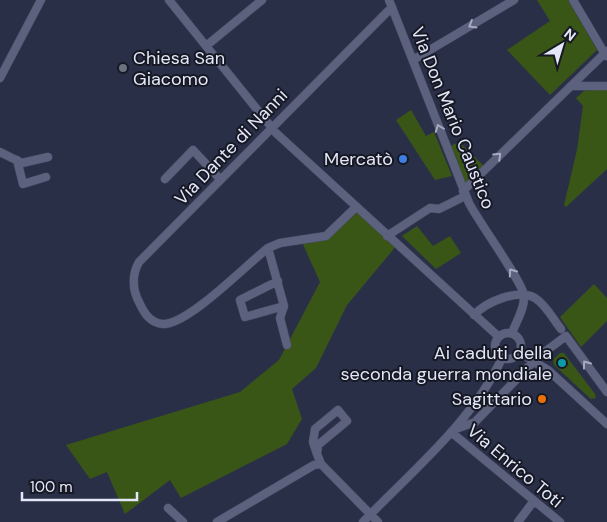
<svg xmlns="http://www.w3.org/2000/svg" width="607" height="522" viewBox="0 0 607 522" font-family="'DM Sans',sans-serif">
<rect width="100%" height="100%" fill="#2a2f48"/>
<path fill="#3a5617" d="M537,0H568L597,50L550,95L507,50L550,21Z
M585,90H607V169L566,207L564,205L577,150L583,106L576,98Z
M411,110L426,136L434,132L452,176L435,180L396,120Z
M459,142L485,167L464,187L448,147Z
M356,207L397,245L347,305L316,368L292,389L302,419L287,444L181,498L170,480L125,514L107,472L90,479L66,445L240,392L279,360L320,282L301,240L326,236Z
M417,226L433,246L450,236L461,253L436,269L402,236Z
M594,284L607,298V321L581,347L560,317Z
M560,353H564L595,394L596,398L591,399L554,365L553,360Z"/>
<g fill="none" stroke-linecap="round" stroke-linejoin="round">
<g stroke="#494c63" stroke-width="9">
<path id="minor" d="M169,0L276,133L499,337
M389,0L469,203C478,221 524,284 524,296C525,308 516,322 512,333
M573,0L606,56
M206,46L262,0
M413,60L514,0
M0,78L41,0
M571,86H607
M0,152L22,163L48,157
M17,160L23,184L46,177
M165,179L193,150L220,179
M463,191L607,51
M356,207L326,236L280,243L268,248C247,264 188,325 163,324C150,323 144,313 139,302C132,289 132,274 139,262L392,7
M387,236L430,208L439,209L465,196
M268,248L284,306L280,318L287,345
M278,281L240,300L245,317L284,306
M474,315C486,302 518,288 535,298C546,305 553,319 561,329
M495 346a13 13 0 1 1 26 0a13 13 0 1 1-26 0Z
M520,353L548,370L607,424
M453,430L475,422L538,357L566,336L607,392
M451,432L560,522
M317,454L313,442L315,429L338,410L347,421L318,445L317,454L321,464L378,522
M168,508L183,522
M217,522L314,465L321,464
M363,522C411,472 473,421 502,358
M518,522L533,502"/>
</g>
<use href="#minor" stroke="#5c617e" stroke-width="8"/>
</g>
<defs><path id="oneway-chevron" d="M-2-3.5L2.5 0L-2 3.5" fill="none" stroke-width="1.6" stroke-linecap="round" stroke-linejoin="round" transform="scale(1.25)"/></defs>
<g stroke="#a7abc1">
<use href="#oneway-chevron" transform="translate(472 25) rotate(149)"/>
<use href="#oneway-chevron" transform="translate(439 128) rotate(-111)"/>
<use href="#oneway-chevron" transform="translate(498 156) rotate(-44)"/>
<use href="#oneway-chevron" transform="translate(512 272) rotate(-125)"/>
<use href="#oneway-chevron" transform="translate(586 364) rotate(-126)"/>
</g>
<circle fill="#6b7280" stroke="#161823" stroke-width="2" cx="123" cy="68" r="5"/>
<circle fill="#3f7fe0" stroke="#161823" stroke-width="2" cx="403" cy="159" r="5"/>
<circle fill="#0f9aa8" stroke="#161823" stroke-width="2" cx="562" cy="363" r="5"/>
<circle fill="#e8710a" stroke="#161823" stroke-width="2" cx="542" cy="399" r="5"/>
<g text-anchor="middle" stroke-width="4" stroke-linejoin="round" paint-order="stroke">
<g font-size="18" fill="#e4e7f8" stroke="#161823" text-anchor="end">
<text x="133" y="64" text-anchor="start">Chiesa San<tspan x="133" dy="21">Giacomo</tspan></text>
<text x="393" y="165">Mercatò</text>
<text x="552" y="359">Ai caduti della<tspan x="552" dy="21">seconda guerra mondiale</tspan></text>
<text x="532" y="405">Sagittario</text>
</g>
<g font-size="18" fill="#e4e7f8" stroke="#161823">
<text transform="translate(453 118) rotate(68)" y="6">Via Don Mario Caustico</text>
<text transform="translate(231 147) rotate(-46)" y="6">Via Dante di Nanni</text>
<text transform="translate(515 466) rotate(40)" y="6">Via Enrico Toti</text>
</g>
</g>
<g transform="translate(562 45) rotate(38)" stroke="#161823" stroke-width="4" paint-order="stroke">
<path d="M0-4L9 19L0 12L-9 19Z" fill="#e4e7f8"/>
<text y="-8" font-size="14" font-weight="bold" text-anchor="middle" fill="#e4e7f8">N</text>
</g>
<path d="M22 492v8h115v-8" fill="none" stroke="#e4e7f8" stroke-width="2.5"/>
<text x="30" y="492" font-size="15" fill="#e4e7f8" stroke="#161823" stroke-width="4" paint-order="stroke">100 m</text>
</svg>
